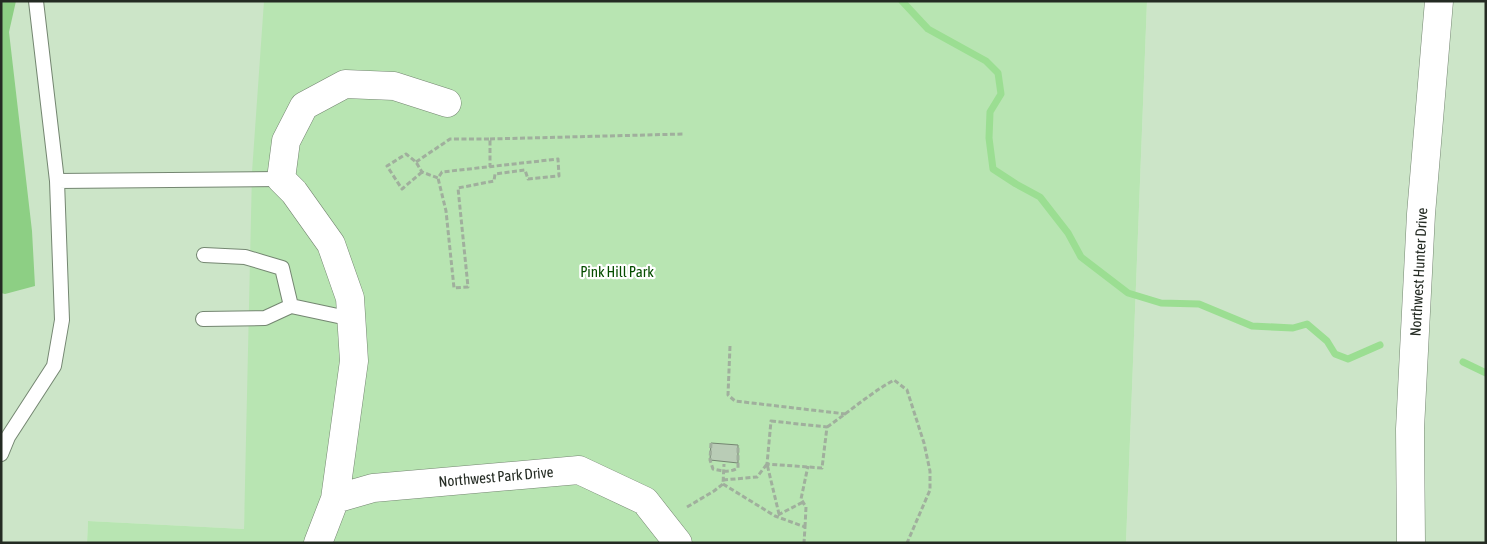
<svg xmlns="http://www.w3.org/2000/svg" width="1487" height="544" viewBox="0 0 1487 544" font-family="'Asap Condensed',sans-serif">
<rect width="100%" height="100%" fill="#dbefd8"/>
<path fill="#cce5c8" d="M1,1H268L244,529L88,521L87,543H1Z
M1147,1H1486V543H1126Z"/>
<path fill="#b8e5b2" d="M264,1H1147L1126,543H87L88,521L244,529L252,172Z"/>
<path fill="#8dcf84" d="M1,1H16L9,32L32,231L35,286L5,294L1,293Z"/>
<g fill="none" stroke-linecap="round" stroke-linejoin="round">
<path stroke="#9bde92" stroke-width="7" d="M902,1L928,29L986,61L998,73L1001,94L990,112L989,138L993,169L1016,184L1040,197L1068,233L1081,257L1128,293L1161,303L1199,304L1252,326L1293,328L1307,324L1327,341L1335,354L1348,359L1380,345
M1463,362L1486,373"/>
</g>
<path fill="#b9ccb6" stroke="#748571" d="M711,443L738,445V463L710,460Z"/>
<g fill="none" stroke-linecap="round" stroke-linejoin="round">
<g stroke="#748671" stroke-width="16">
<path id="lane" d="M36,1L57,181L281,179
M204,255L245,257L282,268L291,306L352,319
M203,319L265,318L291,306
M1,454L8,437L54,366L62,320L57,181"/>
</g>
<g stroke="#748671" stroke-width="29">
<path id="street" d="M335,499L373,488L579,470L645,501L678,543
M318,543L335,499L354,361L350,298L331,244L294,192L281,179L286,141L304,106L345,84L394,86L447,103
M1411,543L1410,429L1421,214L1439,1"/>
</g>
<path stroke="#a0af9d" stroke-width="3" stroke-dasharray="5 2.5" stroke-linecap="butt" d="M490,139L684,134
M416,162L450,139H490V167
M422,172L402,189L387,166L406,154L416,162L422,172L438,178L442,172L558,159L559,176L528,179L525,170L495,174L494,181L458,188L468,287L454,288L446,211L438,178
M730,346L728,395L735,401L846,414
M771,421L827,427L822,468L767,464Z
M827,427C849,412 869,394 894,380L907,390L924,443L930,471V490L907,543
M711,443L710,460L713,469C723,471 729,473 738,468V445
M723,480L757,477L767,464L779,514
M723,484L775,516L805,527L804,543
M687,507L714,491L723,484L724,464
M778,515L803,502
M805,527L806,507L801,499L808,466"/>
<use href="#lane" stroke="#fff" stroke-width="14"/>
<use href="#street" stroke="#fff" stroke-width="28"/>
</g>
<g text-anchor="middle" stroke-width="4.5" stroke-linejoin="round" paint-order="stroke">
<g font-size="15" fill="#064d00" stroke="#fff">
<text x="617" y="277">Pink Hill Park</text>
</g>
<g font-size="15" fill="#242b23" stroke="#fff">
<text transform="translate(1419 272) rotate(-87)" y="5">Northwest Hunter Drive</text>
<text transform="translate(496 477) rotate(-5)" y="5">Northwest Park Drive</text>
</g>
</g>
<rect width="1487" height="544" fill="none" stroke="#242b23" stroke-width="5"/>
</svg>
